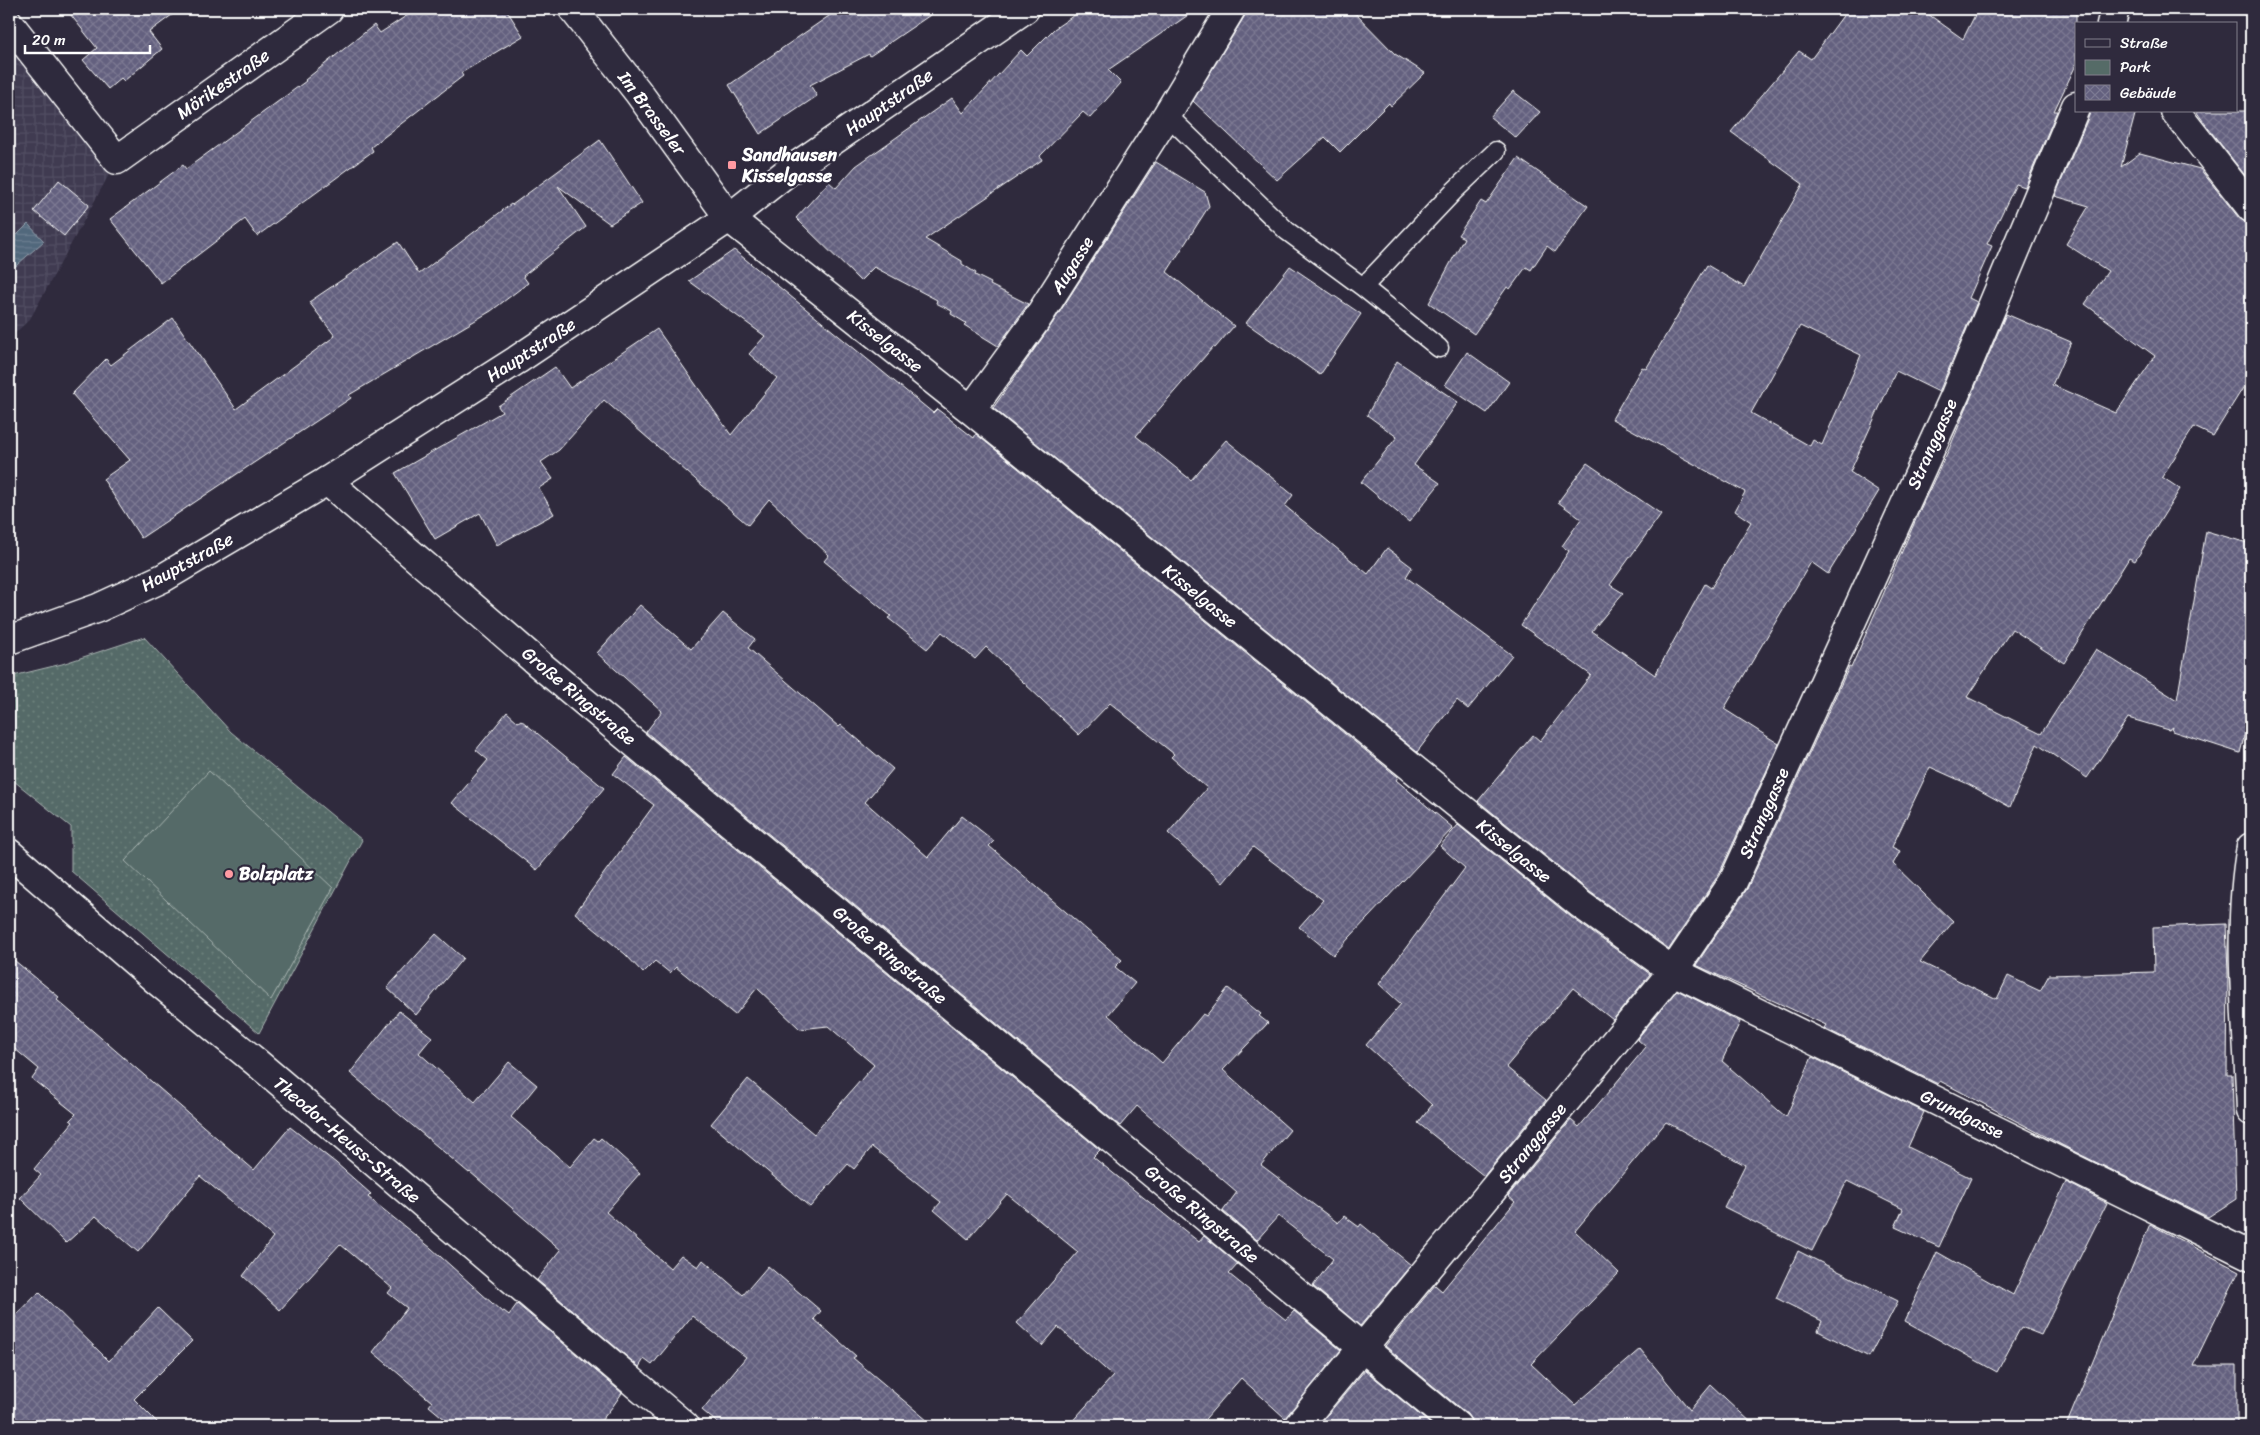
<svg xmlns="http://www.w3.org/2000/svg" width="2260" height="1435" viewBox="0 0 2260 1435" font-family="Sriracha,sans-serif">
<defs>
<pattern id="industrial-grid" width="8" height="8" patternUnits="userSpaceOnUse" patternTransform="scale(1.25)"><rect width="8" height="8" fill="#3f3a51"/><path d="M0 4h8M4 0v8" fill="none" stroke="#524e62"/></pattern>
<pattern id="green-dots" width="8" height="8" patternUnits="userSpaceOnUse" patternTransform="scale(1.25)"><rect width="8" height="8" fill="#556b67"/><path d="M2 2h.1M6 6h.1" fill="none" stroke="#6e817e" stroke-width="1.8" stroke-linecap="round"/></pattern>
<pattern id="water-rules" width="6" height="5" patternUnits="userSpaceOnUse" patternTransform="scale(1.25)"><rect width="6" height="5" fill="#51677c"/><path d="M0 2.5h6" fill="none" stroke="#6b7e90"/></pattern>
<pattern id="building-cross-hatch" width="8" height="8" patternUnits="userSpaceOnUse" patternTransform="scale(1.25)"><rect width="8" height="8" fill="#64617f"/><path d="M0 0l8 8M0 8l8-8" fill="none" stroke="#7b7992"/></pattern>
</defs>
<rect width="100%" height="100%" fill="#2f2a3d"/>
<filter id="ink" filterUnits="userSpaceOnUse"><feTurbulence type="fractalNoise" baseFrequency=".02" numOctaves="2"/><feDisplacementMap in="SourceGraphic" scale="10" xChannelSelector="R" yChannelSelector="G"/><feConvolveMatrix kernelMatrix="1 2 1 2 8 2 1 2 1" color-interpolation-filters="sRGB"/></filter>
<g filter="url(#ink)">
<path fill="url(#industrial-grid)" d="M9,23L117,160L30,319L9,339Z"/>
<path fill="url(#green-dots)" stroke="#aab5b3" d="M144,637L231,732L362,840L259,1033L71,871V827L9,777V677L62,664Z"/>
<path fill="#556b67" stroke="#aab5b3" d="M209,771L333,888L271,1000L125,861Z"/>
<path fill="url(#water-rules)" stroke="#97a4b0" d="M28,224L44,241L9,272V243Z"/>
<path fill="url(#building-cross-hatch)" stroke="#fff" fill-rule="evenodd" d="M66,9H180L149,32L162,49L124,81L121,78L108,89L83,60L97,48Z
M417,9H506L523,36L461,73L463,76L371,147L373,151L257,236L245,219L161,283L110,219L183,165L186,169L306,81L305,80L374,25L380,33Z
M839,9H939L870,56L869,54L810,85L817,96L760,134L729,85Z
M1083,9H1197L1108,70L1121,83L1090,118L1083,112L1040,156L1042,160L925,239L962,261V264L976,273L975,275L991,283L990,285L1028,304L998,346L964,325L966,323L951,314L952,311L936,303L937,300L874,267L860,281L796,218L829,182L836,188L856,166L952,98L963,113L1021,50L1027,56L1054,29Z
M1247,9H1351L1395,54L1425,73L1391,106L1389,103L1340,152L1325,137L1277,180L1193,101L1244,17Z
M1848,9H1921L1963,39L1978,9H2076V65L2054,111H2057L2025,187L2016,184L1987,244L1992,246L1969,298L1977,302L1939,392L1896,371L1850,472L1879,491L1828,574L1811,562L1724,709L1779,744L1719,874L1669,949L1590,892L1478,801L1533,735L1540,741L1591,675L1521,625L1569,551L1562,546L1581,519L1558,502L1587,463L1661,514L1610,585L1623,593L1592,631L1655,675L1705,584L1711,588L1751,522L1735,511L1745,492L1612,419L1642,367L1646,369L1707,265L1744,287L1803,184L1731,132L1799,51L1811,59ZM1800,326L1861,355L1822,445L1813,440L1810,446L1751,413Z
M1513,91L1540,112L1516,138L1490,117Z
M2091,111H2136L2121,167L2140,153L2200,169L2239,218L2245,222L2251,223V375L2213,436L2194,427L2162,477L2180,489L2135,561L2129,558L2064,663L2012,629L1967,697L2041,734L2096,649L2177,700L2206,531L2251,544V710L2240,753L2172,731L2173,727L2169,730L2128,718L2087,778L2037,744L2010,807L1968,784L1930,767L1892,847L1900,851L1893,864L1953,922L1920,962L1997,999L2008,976L2040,991L2049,975L2154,972L2153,927L2226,924L2228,972L2227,1075H2232L2236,1199L2208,1217L2079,1154L1940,1081L1938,1084L1824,1028L1826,1025L1696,965L1747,889L1849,667L1851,668L1924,501L1950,447L2006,314L2071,342L2052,385L2116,413L2155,356L2085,304L2108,271L2066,244L2089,206L2055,196Z
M2196,111H2251V183L2208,128Z
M600,140L642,203L610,224L558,186L586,227L523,276L528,283L491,311L349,395L351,398L141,538L103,479L130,460L72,394L106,359L111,365L173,318L236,409L335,336L309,302L398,242L419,274L511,204L512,205Z
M1518,158L1588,206L1555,252L1547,246L1531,270L1526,267L1510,289L1507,287L1474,334L1429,303L1464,238L1458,235L1481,201L1486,204Z
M1156,162L1205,192L1209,206L1167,272L1234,326L1215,348L1213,347L1136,436L1191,480L1226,440L1293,495L1285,506L1368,574L1387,548L1412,567L1406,577L1512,655L1468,709L1457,700L1417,752L993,408L1050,327Z
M59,180L89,205L64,236L34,211Z
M734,250L933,413L937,409L974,438L976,434L1398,777L1396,780L1453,828L1333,955L1299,927L1323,900L1253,847L1223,883L1168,833L1207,788L1171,757L1174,754L1110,703L1079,735L986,647L975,659L942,632L927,649L888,618L891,616L824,561L829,555L769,499L748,525L604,400L559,450L541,462L553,479L539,488L554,514L497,545L480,513L435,539L395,473L502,412L498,406L555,367L570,388L657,329L731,435L777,378L749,354L765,336L689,281Z
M1290,266L1361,314L1320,375L1246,323Z
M1467,352L1509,382L1487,413L1445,385Z
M1397,361L1458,402L1414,465L1440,483L1409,522L1361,482L1397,437L1367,415Z
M640,605L691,649L723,613L755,639L748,648L839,727L841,725L893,769L865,802L928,857L962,816L994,841L989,846L1122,960L1115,967L1135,983L1108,1015L1162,1063L1203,1014L1206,1016L1228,988L1261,1014L1259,1016L1268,1023L1223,1070L1290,1130L1261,1165L1338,1223L1344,1216L1359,1227L1361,1224L1411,1265L1360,1326L1313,1286L1333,1259L1278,1216L1257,1240L1223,1211L1237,1192L1137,1106L1120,1126L646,732L662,711L597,653Z
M507,712L518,722L521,720L604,788L537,870L452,803L488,760L476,750Z
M626,757L1100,1150L1093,1157L1199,1242L1204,1236L1238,1264L1229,1274L1286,1320L1294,1311L1341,1350L1285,1418L1241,1378L1199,1426H1068L1113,1376L1058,1327L1042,1346L1017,1323L1078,1252L1007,1194L968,1239L934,1210L941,1202L872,1147L854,1169L848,1164L810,1207L711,1124L748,1079L814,1134L874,1065L828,1026L800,1029L757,988L735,1015L676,967L670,973L655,961L643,973L625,954L575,913L654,805L613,774Z
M1458,825L1571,917L1650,974L1613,1020L1573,988L1506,1067L1546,1100L1484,1176L1418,1123L1432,1105L1366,1045L1401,1004L1379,984L1465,868L1440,846Z
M436,934L463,958L416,1015L387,988Z
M9,956L59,997L57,1000L254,1170L290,1127L336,1163L371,1194L368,1197L431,1248L502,1312L504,1311L509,1315L517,1304L622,1393L613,1406L597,1426H453L429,1406L432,1402L373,1352L407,1308L388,1293L392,1288L340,1244L280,1310L243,1276L273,1237L200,1176L138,1252L96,1216L66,1243L20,1198L41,1175L34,1169L73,1122L70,1120L76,1114L32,1079L39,1069L9,1044Z
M1677,990L1740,1022L1722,1061L1786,1117L1812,1057L1924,1112L1908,1147L1971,1178L1939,1247L1895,1227L1903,1209L1847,1181L1812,1251L1724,1207L1745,1165L1666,1122L1575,1231L1619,1273L1531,1364L1575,1405L1640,1349L1690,1410L1711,1385L1755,1426H1472L1471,1420L1467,1414L1385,1346L1435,1285L1442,1291L1515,1202L1508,1196L1571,1120L1579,1127L1646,1047L1637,1039Z
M399,1011L432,1037L419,1053L475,1102L509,1062L537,1085L511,1117L570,1167L594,1138L598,1141L601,1138L640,1173L606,1212L670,1268L681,1255L698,1267L703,1260L743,1295L768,1266L821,1311L814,1319L856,1356L853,1358L934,1426H721L702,1410L746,1357L692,1316L652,1365L644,1359L639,1367L537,1280L561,1250L470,1172L469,1173L350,1073Z
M2066,1182L2107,1203L2041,1335L2021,1327L1997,1372L1905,1321L1937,1252L2013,1295Z
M2150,1224L2239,1271L2193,1366H2237V1426H2066Z
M1798,1251L1898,1301L1869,1357L1818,1331L1822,1321L1776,1298Z
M39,1292L109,1361L158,1308L192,1341L134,1399L161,1426H21L9,1414V1323Z
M1365,1370L1433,1426H1318Z"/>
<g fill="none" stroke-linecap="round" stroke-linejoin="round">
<g stroke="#fff" stroke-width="21">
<path id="lane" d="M1167,115L1287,231L1363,287L1439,348
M1363,287L1453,192L1496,151"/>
</g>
<g stroke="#fff" stroke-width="31">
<path id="street" d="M573,9L638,92L729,218L971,410L1580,904L1673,971L2251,1256
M9,23L117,160L329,9
M2111,24L2115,9
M2175,111L2251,208
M971,410L1037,319L1167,115L1231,9
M327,481L539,664L1457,1426
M2251,847C2236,927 2248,1028 2251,1111
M9,853L156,980L256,1062L685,1426
M1298,1426L1673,971L1733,882L1955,395L2076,106"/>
</g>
<g stroke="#fff" stroke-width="31">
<path id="secondary" d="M9,640L98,608L163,578L327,481L517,360L729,218L786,173L1025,9"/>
</g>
<use href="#lane" stroke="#2f2a3d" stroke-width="18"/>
<use href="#street" stroke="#2f2a3d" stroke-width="28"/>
<use href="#secondary" stroke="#2f2a3d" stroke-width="28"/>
</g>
</g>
<g fill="#ff9aa2" stroke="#2f2a3d" stroke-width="2">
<rect x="727" y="160" width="10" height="10" rx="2.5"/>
<circle cx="229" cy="874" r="5"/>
</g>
<g text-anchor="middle" stroke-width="4.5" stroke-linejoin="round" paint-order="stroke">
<g font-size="18" fill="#fff" stroke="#2f2a3d">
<text transform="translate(223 84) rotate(-35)" y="6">Mörikestraße</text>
<text transform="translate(889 102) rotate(-35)" y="6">Hauptstraße</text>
<text transform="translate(652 113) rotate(53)" y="6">Im Brasseler</text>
<text transform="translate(1072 265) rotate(-58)" y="6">Augasse</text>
<text transform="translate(885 341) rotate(38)" y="6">Kisselgasse</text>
<text transform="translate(531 350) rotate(-33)" y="6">Hauptstraße</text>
<text transform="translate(1932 444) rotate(-66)" y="6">Stranggasse</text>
<text transform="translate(187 562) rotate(-29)" y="6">Hauptstraße</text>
<text transform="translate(1200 596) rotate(39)" y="6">Kisselgasse</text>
<text transform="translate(579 696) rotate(40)" y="6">Große Ringstraße</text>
<text transform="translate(1764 813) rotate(-66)" y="6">Stranggasse</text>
<text transform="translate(1514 851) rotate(39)" y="6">Kisselgasse</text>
<text transform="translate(890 955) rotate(40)" y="6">Große Ringstraße</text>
<text transform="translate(1962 1114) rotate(26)" y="6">Grundgasse</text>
<text transform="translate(347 1140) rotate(40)" y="6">Theodor-Heuss-Straße</text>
<text transform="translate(1532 1143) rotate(-51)" y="6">Stranggasse</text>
<text transform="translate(1202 1214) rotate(40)" y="6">Große Ringstraße</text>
</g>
<g font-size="18" font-weight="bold" fill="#fff" stroke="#2f2a3d" text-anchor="start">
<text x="742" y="161">Sandhausen<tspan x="742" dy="21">Kisselgasse</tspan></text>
<text x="239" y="880">Bolzplatz</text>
</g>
</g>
<rect width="2260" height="1435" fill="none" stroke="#2f2a3d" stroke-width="30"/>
<rect x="15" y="15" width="2230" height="1405" fill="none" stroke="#fff" stroke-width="2" filter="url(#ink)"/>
<rect x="2075" y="22" width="162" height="90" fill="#2f2a3d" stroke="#827f8b"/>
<rect x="2085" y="39" width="25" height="8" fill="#2f2a3d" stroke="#827f8b"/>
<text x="2120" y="48" font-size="15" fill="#ffffff">Straße</text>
<rect x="2085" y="60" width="25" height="15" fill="#556b67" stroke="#827f8b"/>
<text x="2120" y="72" font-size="15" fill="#ffffff">Park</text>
<rect x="2085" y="85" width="25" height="15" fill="url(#building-cross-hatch)" stroke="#827f8b"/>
<text x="2120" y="98" font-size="15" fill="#ffffff">Gebäude</text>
<path d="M25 45v8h125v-8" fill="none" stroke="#ffffff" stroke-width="2.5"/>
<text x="32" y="45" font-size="15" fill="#ffffff" stroke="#2f2a3d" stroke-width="4" paint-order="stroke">20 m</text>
</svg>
